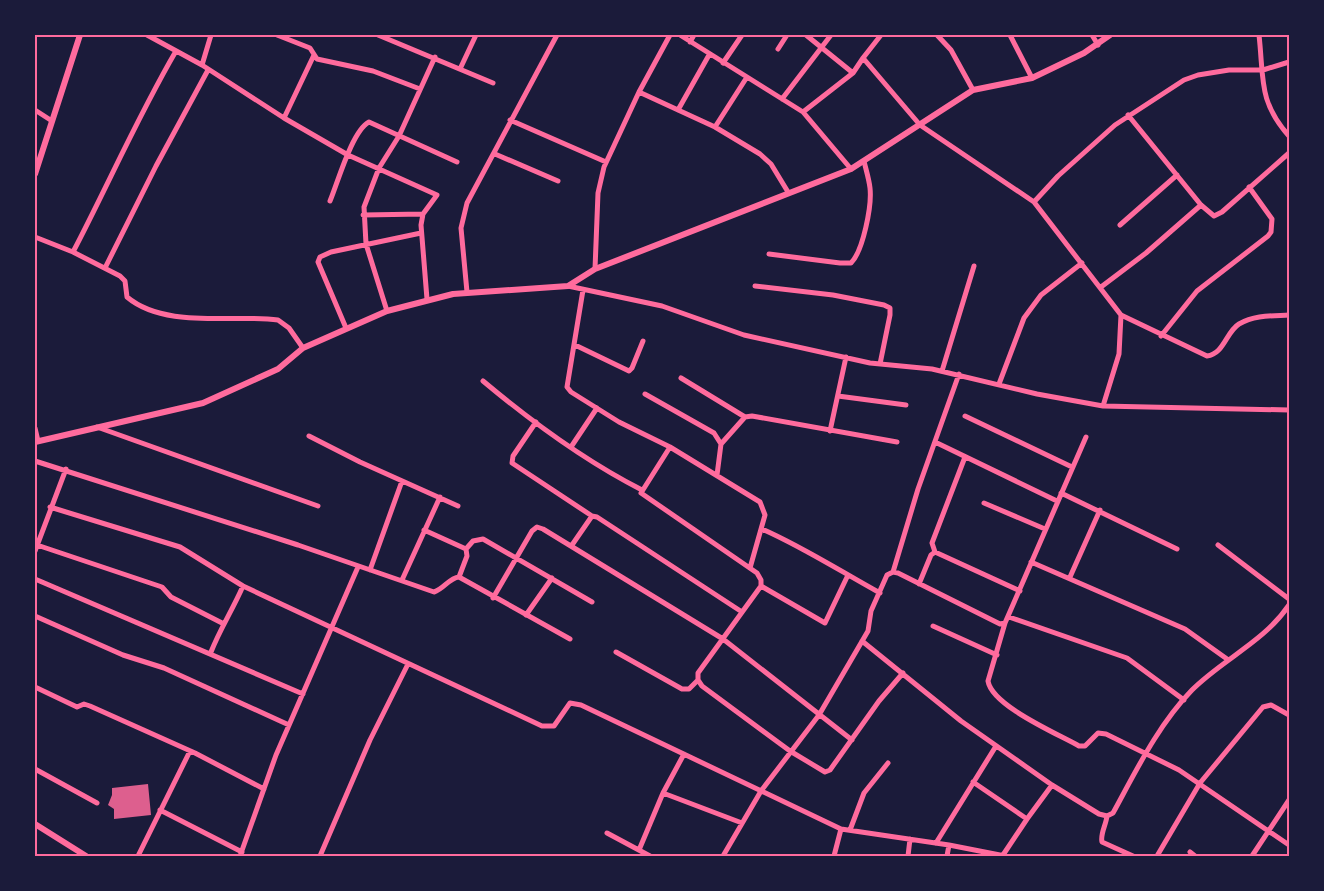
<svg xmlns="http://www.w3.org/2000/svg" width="1324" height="891" viewBox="0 0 1324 891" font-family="'Roboto Condensed',sans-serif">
<rect width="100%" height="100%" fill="#1b1b3a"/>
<path fill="#dd5f8e" d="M148,784L151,815L114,819V809L108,805L112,795V788Z"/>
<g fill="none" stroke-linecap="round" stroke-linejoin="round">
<path stroke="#ff6b9d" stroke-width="5" d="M147,35L202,65L284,118L348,155L437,195L423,214L421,225L427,299
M277,35L310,48L317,59L373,71L420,89
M378,35L493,83
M680,35L803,112L851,169
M806,35L853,73
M937,35L951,50L973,90
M1010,35L1032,78
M1092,35L1098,45
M1259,35C1264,79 1258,101 1289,136
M690,42L694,35
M778,49L787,35
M863,58L881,35
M723,63L742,35
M202,65L211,35
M460,69L476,35
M747,77L715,127L760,154L771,164L788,192
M639,92L715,127
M782,99L831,35
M35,110L52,121
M678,110L709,55
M803,112L853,73L863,58L920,125L1034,202L1121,315L1207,356C1224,354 1226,332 1239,324C1255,315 1272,316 1289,315
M1128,115L1201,205L1214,216L1222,212L1289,153
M284,118L314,55
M510,120L606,162
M495,154L558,181
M330,201C338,182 352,131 369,122L457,162
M1034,202L1058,176L1115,125L1184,80L1198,75L1229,70H1263L1289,62
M363,215L423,214
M1120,225L1177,175
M35,237L73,252L120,276L125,281L127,297C165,329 232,314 278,320L289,328L303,348
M73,252C108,185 138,116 176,51
M769,254L840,263H851C863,251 872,206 870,188C869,179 866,170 864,161
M105,268L156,166L208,70
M595,269L598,193L604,167L639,92L670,35
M568,286L662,306L744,335L870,363L932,369L1037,394L1103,406L1289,410
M755,286L833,295L884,305L890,308V315L880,364
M1101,287L1146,253L1201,205
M583,290L567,387L571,392L619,422L670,447L760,502L765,515L750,568
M467,292L461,228L467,203L557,35
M387,311L366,244L364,207L379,168L399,136L435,57
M346,328L318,262L320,257L331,252L421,233
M1161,336L1197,291L1268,236L1271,232L1272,219L1249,187
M575,345L629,371L632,368L643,341
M942,371L974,266
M681,378L745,417
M483,381C532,422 585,461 642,490
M999,384L1024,318L1041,295L1082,263
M645,394L714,433L721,444L717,475
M838,396L906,405
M1103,406L1119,354L1121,315
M965,416L1072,467
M536,422L513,456L512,463L592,516
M97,427L318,506
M35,428L38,441
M830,431L846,357
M309,436L360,462L458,506
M935,442L1057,501
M721,444L745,417L752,416L897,442
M571,447L597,408
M670,447L641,493L757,573L761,580V586L698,673V680L702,686L790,751L825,772L830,770L879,701L903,673
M35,461L298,545L434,592C444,589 449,578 459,577L570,639
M1061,493L1177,549
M984,503L1045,529
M50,507L180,547L243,586L542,726H554L570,703L581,705L841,829L949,845L1005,856
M762,529C803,547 840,571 880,593
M424,530L466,549L467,556L459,577
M37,545L162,587L171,597L224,624
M572,545L592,516L597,517L742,612
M1218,545L1289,599
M466,549L473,541L483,539L592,602
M35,551L66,469
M935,552L932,543L965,457
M1031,562L1185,629L1227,659
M370,570L402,481
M893,572L918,489L959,374
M1070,577L1100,510
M35,579L303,694
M402,580L440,497
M919,584L931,555L935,552L1020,591
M761,586L825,623L848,575
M493,598L532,531L537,527L543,529L723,639L852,740
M526,615L552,578
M35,616L123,655L164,668L289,725
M1009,617L1127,658L1184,700
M1005,623L988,681C992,706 1058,734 1079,746H1085L1098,733L1106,734L1179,770L1289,845
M933,626L997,655
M862,641L961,721L1052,785L1027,819L1003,855
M211,652C220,629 233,609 243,586
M616,652L682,689H689L698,680
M35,687L77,707L84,704L90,706L195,753L264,789
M35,769L97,803
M973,782L1027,819
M1052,785L1099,814L1107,816L1113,813C1136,771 1158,725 1192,690C1223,659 1264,642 1289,605
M663,793L742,823
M160,810L242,852
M1107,816C1106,825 1100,834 1102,842L1133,856
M850,830L864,793L888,763
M607,833L650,856
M936,843L996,746
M639,850L663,793L684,754
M1190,852L1195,856
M138,856L190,751
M240,856L276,755L358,567
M320,856L370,740L408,664
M723,856L761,791L819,715L868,631L871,611L887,575L893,572L898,573L1000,624L1005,623L1086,437
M834,856L841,829
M908,856L910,839
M947,856L949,845
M1157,856L1200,783L1263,707L1271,705L1289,715
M1252,856L1289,800"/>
<path stroke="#ff6b9d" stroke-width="6" d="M35,174L80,35
M35,442L203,403L278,369L303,348L387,311L453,294L568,286L595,269L851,169L973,90L1032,78L1084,53L1110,35
M35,824L86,856"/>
</g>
<rect width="1324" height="891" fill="none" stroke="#1b1b3a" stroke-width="72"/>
<rect x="36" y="36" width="1252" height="819" fill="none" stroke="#ff6b9d" stroke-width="2"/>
</svg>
